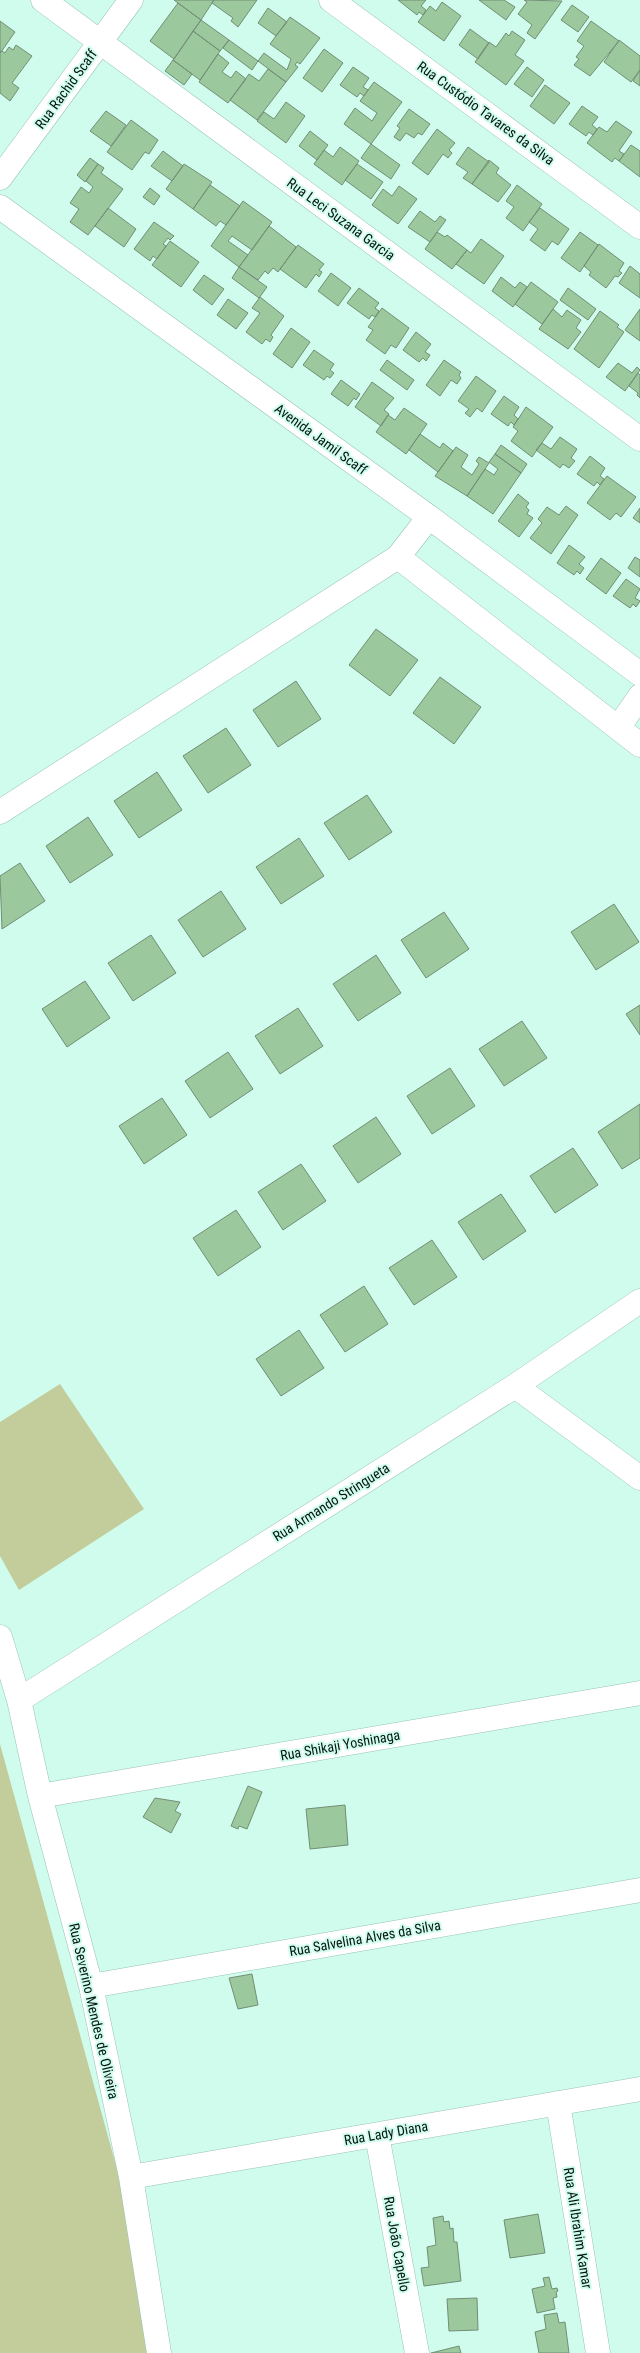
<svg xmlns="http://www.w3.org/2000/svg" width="640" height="2353" viewBox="0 0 640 2353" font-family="'Roboto Condensed',sans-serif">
<rect width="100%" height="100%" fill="#d0fcee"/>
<path fill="#c2cd9b" d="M60,1384L144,1509L19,1590L0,1556V1422Z
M0,1744L120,2180L153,2353H0Z"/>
<path fill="#9bc89d" stroke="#738e75" d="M174,0H214L201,20Z
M214,0H257L238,27L231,21L233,18L212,3Z
M398,0H426L421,6L426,10L423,15L419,12L417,15Z
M479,0H504L515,7L506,20Z
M524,0L562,1L535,39L527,33L532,25L518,14L527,2Z
M442,2L461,16L444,41L418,22L430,6L436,11Z
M178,3L201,20L174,59L150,41Z
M572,5L589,17L578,32L561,20Z
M268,8L287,22L276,36L258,23Z
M290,17L320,38L300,64L297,62L295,65L298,67L286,82L258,61L264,53L287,70L291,59L270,44Z
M201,20L229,40L220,51L193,31Z
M0,21L15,32L1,52L0,51Z
M591,21L619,41L590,76L574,65L579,59L576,57L584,46L577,41Z
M470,29L489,43L478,59L459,45Z
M193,31L220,51L200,80L173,60Z
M512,31L525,40L515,55L524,61L506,85L475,62L489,42L496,47L506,33L509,36Z
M229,40L258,61L252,70L223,48Z
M619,40L640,56V70L631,82L604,62Z
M16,45L32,56L12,83L19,88L10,101L0,93V53L2,51L5,53L9,47L13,50Z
M324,49L343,63L322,92L303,78Z
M218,54L229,63L222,72L231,78L236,71L246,79L228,103L199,82Z
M173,60L192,74L184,85L165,71Z
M353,67L369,78L363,87L368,90L364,96L360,93L357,97L340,85Z
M527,67L544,80L532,97L514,84Z
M268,69L286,82L257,120L230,100L249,74L259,81Z
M640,70V86L633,81Z
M374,82L402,102L371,144L344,124L355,108L372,121L377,113L360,101Z
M545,85L570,103L554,124L530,106Z
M286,102L305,116L286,143L257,121L264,112L274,119Z
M582,106L598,117L592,125L597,129L593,135L589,132L586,136L569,124Z
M409,109L430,124L422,135L418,133L414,138L406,133L400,141L394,137L400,128L397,126Z
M106,111L126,125L111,146L90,131Z
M131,120L158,140L149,154L145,152L132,170L107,152Z
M616,121L632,132L619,151L624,154L619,161L615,158L612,162L587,143L599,127L607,132Z
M437,129L455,143L449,150L452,153L448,158L443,154L428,175L412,163Z
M310,131L328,145L317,160L299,146Z
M371,144L400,165L391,179L361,158Z
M631,145L640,151V177L619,161Z
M340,147L359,161L342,185L314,164L324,150L333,157Z
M468,147L489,162L472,184L463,178L468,172L456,164Z
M163,151L183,166L172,181L151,166Z
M90,158L98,164L85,182L77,175Z
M489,160L499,168L496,173L511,185L498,202L472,184Z
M98,164L104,168L101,173L123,189L88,235L70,222L79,209L70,203L81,187L89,193L93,187L86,181Z
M184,164L212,182L193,209L166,189Z
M357,164L383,182L371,199L345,180Z
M210,185L240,206L226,225L220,221L216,226L193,209Z
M517,185L542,204L523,231L506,218L514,207L506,201Z
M399,186L417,199L398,224L372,205L383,189L392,196Z
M150,188L160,196L154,205L143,197Z
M243,201L272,222L252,250L232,236L228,241L248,255L239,267L211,246Z
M108,208L136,229L124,247L95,226Z
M540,208L569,229L558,245L552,241L545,251L530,240L538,229L529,222Z
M420,211L435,222L440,216L446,220L430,242L408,227Z
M154,222L174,236L170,240L168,238L163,244L166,246L157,259L153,256L150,261L134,249Z
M269,226L296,247L278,272L273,268L268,274L265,271L258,280L239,267Z
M437,232L445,237L447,235L467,250L452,269L425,249Z
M580,232L598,245L580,272L561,258Z
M481,239L504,256L484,284L456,264L467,250L471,253Z
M170,241L199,262L181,287L152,265Z
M599,244L624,263L619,271L622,273L618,277L615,276L606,288L589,275L591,272L584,266Z
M298,245L324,264L319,270L322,272L319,277L316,274L306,288L280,269Z
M630,266L640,274V298L619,283Z
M239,267L267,287L259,298L232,278Z
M331,273L351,288L338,306L318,291Z
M204,275L224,289L212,305L193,290Z
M501,277L515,288L520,282L527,287L513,307L492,291Z
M531,282L558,302L542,324L515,304Z
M359,288L379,303L375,308L379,311L375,317L372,315L369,319L347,303Z
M568,288L596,309L588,320L560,300Z
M260,297L284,316L271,335L273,337L270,342L266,339L262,344L246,332L260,313L252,308Z
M228,299L248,313L236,329L217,315Z
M382,308L409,328L396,348L391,345L385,354L366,340L373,330L368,327Z
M553,309L562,317L567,310L581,320L576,328L581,332L568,349L539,329Z
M640,309V341L625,330Z
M600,311L619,325L617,327L624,332L599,368L574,349Z
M291,328L310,342L292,368L273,354Z
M416,332L431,344L425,352L430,355L426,361L423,358L419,362L403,350Z
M314,350L334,364L330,370L334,373L330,378L327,376L324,380L303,365Z
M387,360L414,380L407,390L380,370Z
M444,360L461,372L459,375L461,378L457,384L451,380L440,396L426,385Z
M618,363L632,373L637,367L640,370L625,391L606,377Z
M638,373L640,375V398L637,395L638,393L629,386Z
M476,376L496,391L482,412L477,408L470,417L465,413L469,409L458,401Z
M341,380L360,394L356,400L354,398L348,406L331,394Z
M372,382L394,398L384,410L389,414L381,426L355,407Z
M504,396L519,407L514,415L518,419L514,425L511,422L508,426L491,414Z
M526,407L553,427L532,457L511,441L518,431L513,427Z
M404,408L427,424L406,454L376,432L388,415L395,420Z
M420,434L440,448L443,443L453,451L438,472L409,450Z
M560,437L577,449L571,458L575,461L569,468L563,464L560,468L536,450L542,443L551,449Z
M501,445L527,464L521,473L495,454Z
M456,447L468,455L461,467L472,475L479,464L476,461L479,457L489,463L467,496L435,476Z
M495,454L521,473L493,514L467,496L485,469L494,475L498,469L489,462Z
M590,456L605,468L600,476L604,479L600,485L597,482L594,486L577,474Z
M607,476L636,497L621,517L616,513L610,520L587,503Z
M518,494L529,503L526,507L529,510L527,514L533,518L519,537L498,521Z
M566,506L578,515L551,554L530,538L542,523L538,519L547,507L559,515Z
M640,508V523L633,518Z
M569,545L585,557L579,564L584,568L580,574L577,571L574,575L557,563Z
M635,557L640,560V577L628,568Z
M601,558L621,573L606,594L586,579Z
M626,579L640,589L635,598L640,601L636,607L633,604L630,608L613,596Z
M376,629L418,660L390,696L349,665Z
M440,677L481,707L454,744L413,713Z
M296,681L321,719L278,747L253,710Z
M226,728L251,765L208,793L183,756Z
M157,772L182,810L139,838L114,801Z
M367,795L392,832L349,860L324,823Z
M88,817L113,855L70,883L46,846Z
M299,838L324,876L281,904L256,867Z
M20,863L45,901L2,929L0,876Z
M221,891L246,929L203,957L178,920Z
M614,904L639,942L596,970L571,932Z
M444,912L469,949L426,978L401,940Z
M151,935L176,973L133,1001L108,963Z
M376,955L401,993L358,1021L333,984Z
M85,981L110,1018L67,1047L42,1009Z
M640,1005V1035L626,1014Z
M298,1008L323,1046L280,1074L255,1036Z
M522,1021L547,1058L504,1086L479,1049Z
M228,1052L253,1089L210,1118L185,1081Z
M450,1068L475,1106L432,1134L407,1096Z
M162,1098L187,1135L144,1164L119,1126Z
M640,1104V1158L622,1169L598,1132Z
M376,1117L401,1154L358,1183L333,1146Z
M573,1148L598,1185L555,1213L530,1176Z
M301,1164L326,1201L283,1230L258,1192Z
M501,1194L526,1231L483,1260L458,1222Z
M236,1210L261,1247L218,1276L193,1238Z
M432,1240L457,1277L414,1305L389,1268Z
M364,1286L388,1324L345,1352L320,1315Z
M299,1330L324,1368L281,1396L256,1359Z
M248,1786L262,1792L247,1829L239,1826L238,1829L231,1826Z
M155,1798L180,1802L175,1811L181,1814L171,1833L143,1817Z
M345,1805L348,1845L310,1849L306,1809Z
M252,1974L258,2005L238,2009L229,1978Z
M538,2214L545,2253L510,2258L504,2220Z
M443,2216L444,2222L449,2221L450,2229L453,2228L454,2242H457L461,2281L424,2286L421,2268L429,2267L427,2247L436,2245L433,2218Z
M549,2277L552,2289L557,2288L558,2291L556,2292L557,2297L553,2298L555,2309L537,2313L532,2289L545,2286L543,2278Z
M477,2298L478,2330L449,2331L447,2299Z
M557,2313L559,2323L565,2322L569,2353H539L535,2332L546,2329L544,2315Z
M459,2346L461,2353H431Z"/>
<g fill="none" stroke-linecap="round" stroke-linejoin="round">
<g stroke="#98c2b5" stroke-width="25">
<path id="street" d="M43,0L640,439
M331,0L640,227
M0,178L131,0
M0,207L429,517L640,674
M398,557L640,745
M618,728L640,696
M0,812L398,557L429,517
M515,1386L640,1478
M0,1637L19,1700L40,1796L91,1986L131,2177L159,2353
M19,1700L515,1386L640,1301
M40,1796L640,1693
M91,1986L640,1890
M558,2103L598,2353
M377,2135L417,2353
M131,2177L640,2089"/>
</g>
<use href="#street" stroke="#fff" stroke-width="24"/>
</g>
<g text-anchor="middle" stroke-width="4" stroke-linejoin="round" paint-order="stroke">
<g font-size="14" fill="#051511" stroke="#d0fcee">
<text transform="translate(66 89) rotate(-54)" y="5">Rua Rachid Scaff</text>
<text transform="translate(486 113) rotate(36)" y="5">Rua Custódio Tavares da Silva</text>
<text transform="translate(341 219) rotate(36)" y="5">Rua Leci Suzana Garcia</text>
<text transform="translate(321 439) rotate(36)" y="5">Avenida Jamil Scaff</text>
<text transform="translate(331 1502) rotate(-32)" y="5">Rua Armando Stringueta</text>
<text transform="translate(340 1745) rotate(-10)" y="5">Rua Shikaji Yoshinaga</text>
<text transform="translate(365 1938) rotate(-10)" y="5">Rua Salvelina Alves da Silva</text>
<text transform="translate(94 2011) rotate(77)" y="5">Rua Severino Mendes de Oliveira</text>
<text transform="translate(386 2133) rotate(-10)" y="5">Rua Lady Diana</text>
<text transform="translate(578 2228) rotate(81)" y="5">Rua Ali Ibrahim Kamar</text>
<text transform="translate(397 2244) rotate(80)" y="5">Rua João Capello</text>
</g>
</g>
</svg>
